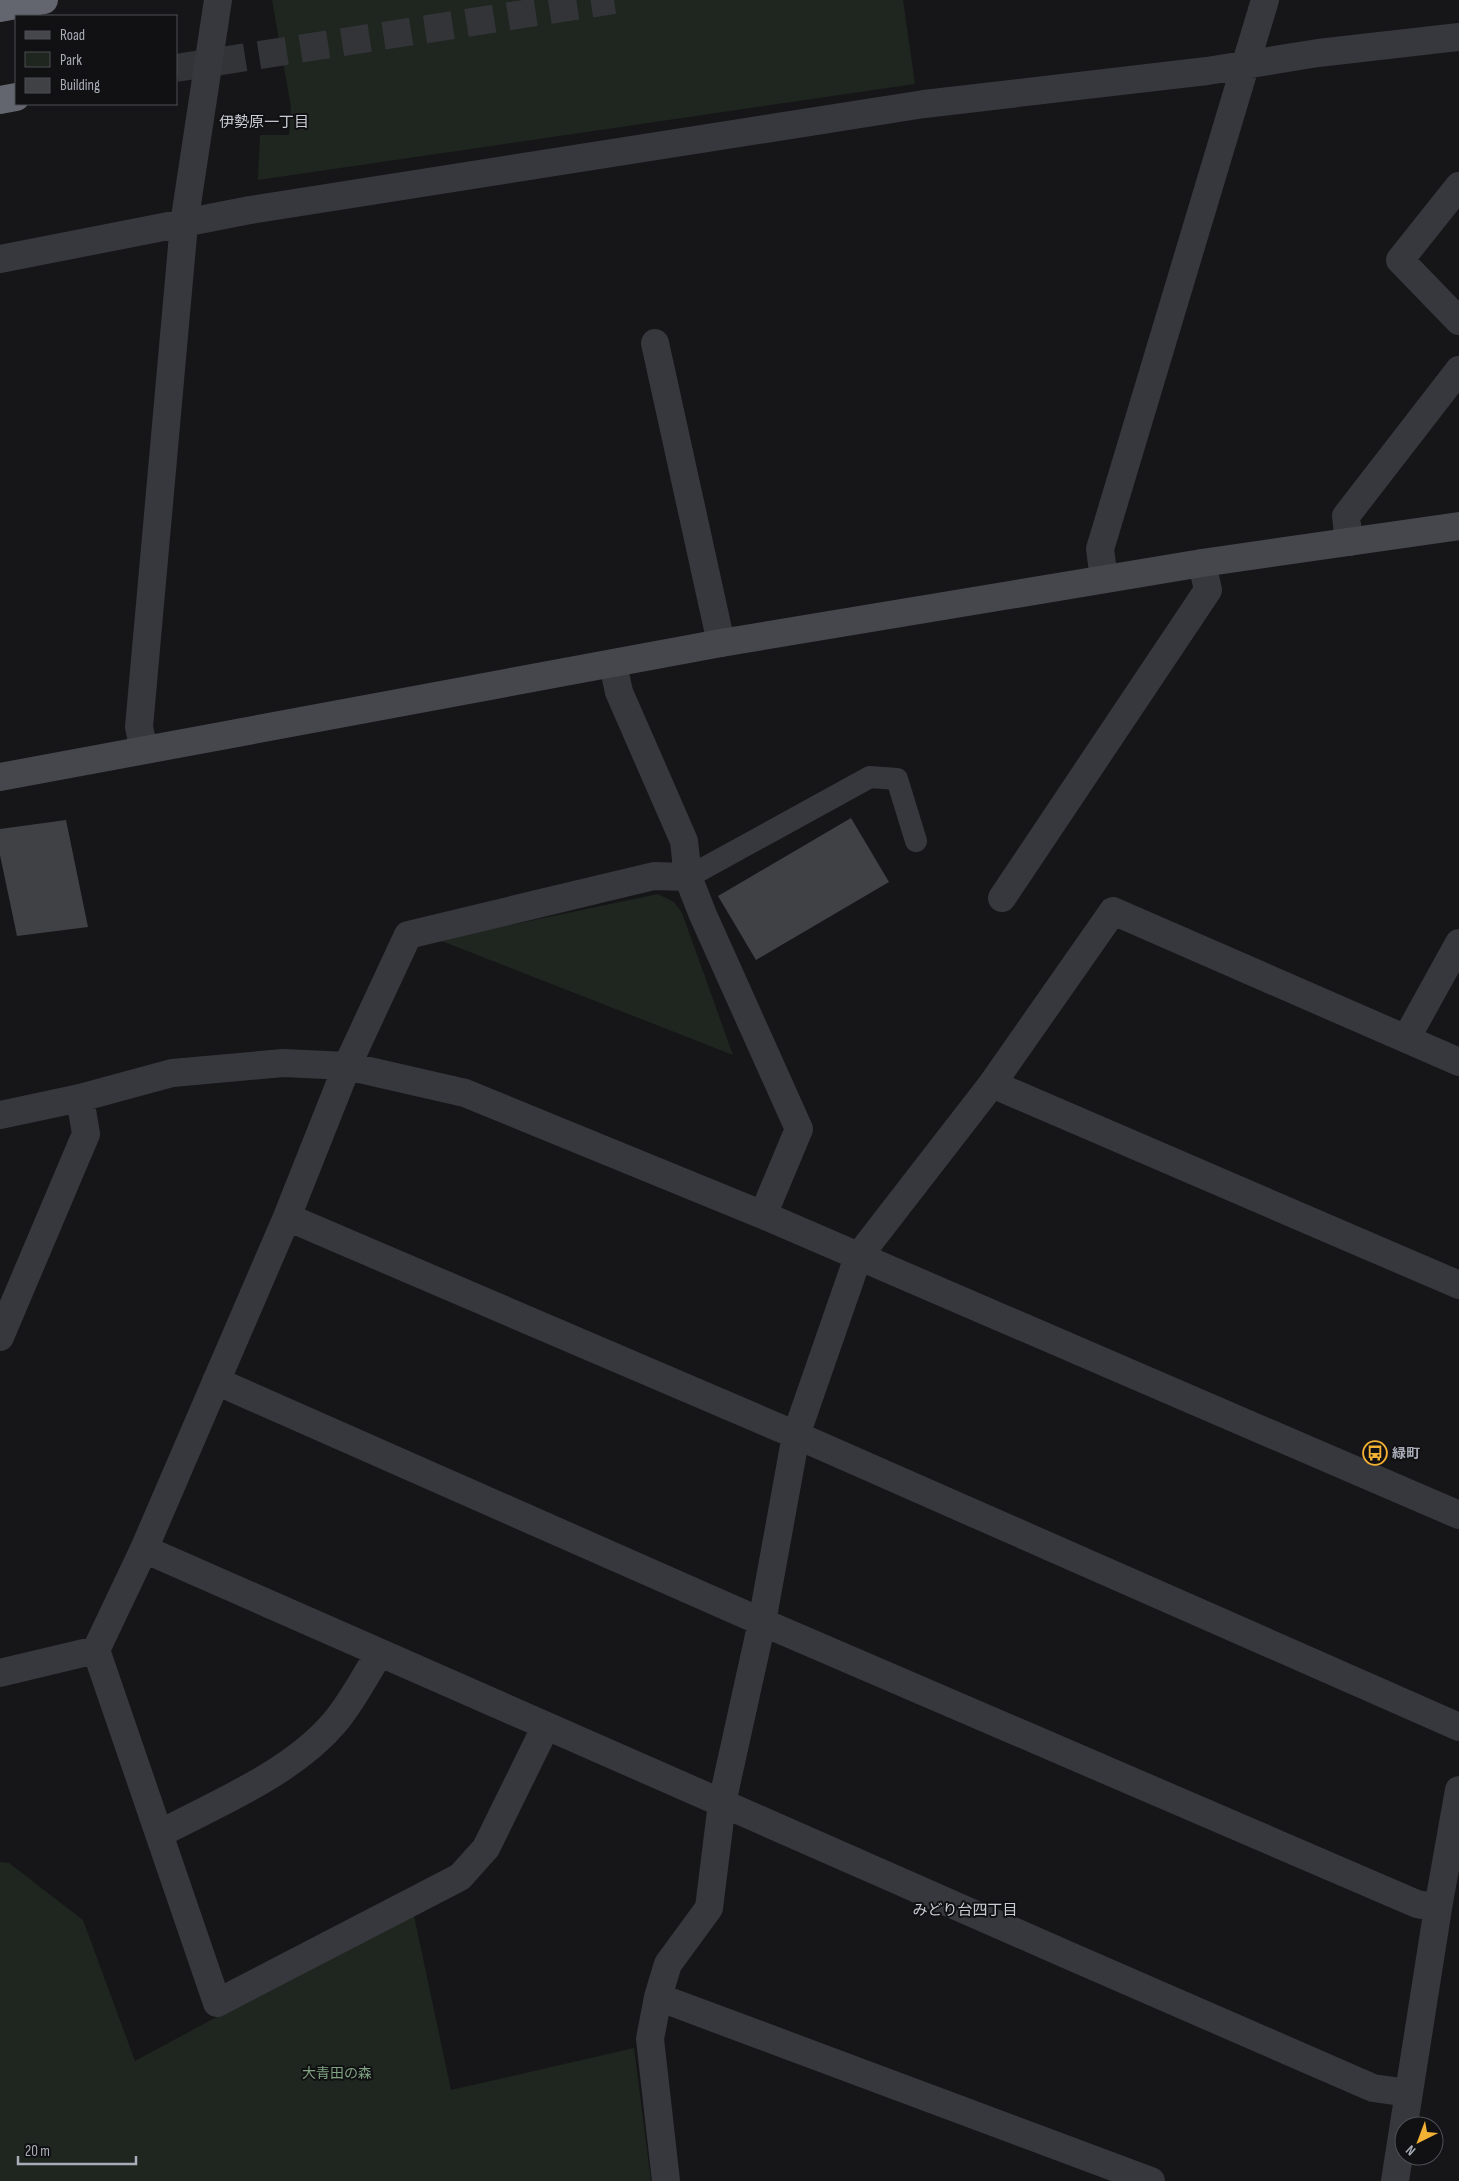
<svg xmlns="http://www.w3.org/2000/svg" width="1459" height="2181" viewBox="0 0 1459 2181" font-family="'Sofia Sans Condensed','Noto Sans JP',sans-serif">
<rect width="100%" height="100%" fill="#161618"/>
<path fill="#1e261f" d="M272,0H903L915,84L258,180L260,135H289L291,107Z
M658,894L674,902L682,913L733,1055L439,940Z
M0,1862L9,1863L83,1920L135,2061L413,1911L451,2090L634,2048L651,2181H0Z"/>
<path fill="#404145" d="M851,818L889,882L756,960L718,896Z
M66,820L88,927L17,936L0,855V829Z"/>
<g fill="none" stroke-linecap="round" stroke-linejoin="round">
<path stroke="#333438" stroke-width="28" stroke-dasharray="28 14" stroke-linecap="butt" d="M176,68L614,0"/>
<path stroke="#37383d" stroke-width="22" d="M688,877L870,777L897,779L916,841"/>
<path stroke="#37383d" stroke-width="28" d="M1459,186L1400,260L1459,321
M0,259L250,210L924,104L1207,71L1318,53L1459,37
M655,343L721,643
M1349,542L1346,516L1459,370
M1104,579L1100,549L1265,0
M613,664L619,692L684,841L688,877L703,915L799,1129L763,1215
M144,750L139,727L184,224L218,0
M1002,898L1208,590L1202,563
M1406,1039L1459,943
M992,1084L1459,1285
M0,1115L80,1098L172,1073L283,1063L347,1066L465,1093L763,1215L1459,1515
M287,1217L796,1435L1459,1727
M0,1337L86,1134L80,1098
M216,1381L762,1622L1417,1904L1438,1908
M144,1549C552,1732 963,1909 1373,2088L1408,2093
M0,1673L96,1650
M545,1728L486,1848L460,1877L217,2003L96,1650L144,1549L287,1217L347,1066L408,935L654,876L688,877
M159,1834C218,1803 292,1773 335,1722C352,1702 365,1676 379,1654
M658,1997L1151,2181
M666,2181L650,2039L658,1997L668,1964L709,1908L722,1803L762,1622L796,1435L858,1257L992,1084L1113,911L1459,1062
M1395,2181L1438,1908L1459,1790"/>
<path stroke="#45474d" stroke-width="28" d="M0,777L721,643L1202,563L1459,526"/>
<path stroke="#63666e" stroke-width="28" d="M0,8L44,0
M0,100L16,97"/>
</g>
<defs>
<g id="bus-ring" transform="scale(1.25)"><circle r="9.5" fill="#111113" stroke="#f2b134" stroke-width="1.5"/><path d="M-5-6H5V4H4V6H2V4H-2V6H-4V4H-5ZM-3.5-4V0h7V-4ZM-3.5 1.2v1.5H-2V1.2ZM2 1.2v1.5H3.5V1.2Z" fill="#f2b134"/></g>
</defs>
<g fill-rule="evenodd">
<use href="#bus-ring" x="1375" y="1453"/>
</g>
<g text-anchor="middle" stroke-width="4" stroke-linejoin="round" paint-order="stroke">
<g font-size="14" font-weight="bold" fill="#a8adb8" stroke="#111113" text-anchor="start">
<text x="1392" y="1458">緑町</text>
</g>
<g font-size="14" fill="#7fa381" stroke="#111113">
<text x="337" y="2078">大青田の森</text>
</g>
<g font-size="15" fill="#c9ccd4" stroke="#111113">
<text x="264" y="127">伊勢原一丁目</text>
<text x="965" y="1915">みどり台四丁目</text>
</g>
</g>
<rect x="15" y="15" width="162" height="90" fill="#111113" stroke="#4d4f55"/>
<rect x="25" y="31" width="25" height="8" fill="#45474d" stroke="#4d4f55"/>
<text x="60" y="40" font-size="15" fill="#a8adb8">Road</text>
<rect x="25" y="52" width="25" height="15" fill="#1e261f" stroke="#4d4f55"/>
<text x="60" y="65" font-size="15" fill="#a8adb8">Park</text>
<rect x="25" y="78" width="25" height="15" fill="#404145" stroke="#4d4f55"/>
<text x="60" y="90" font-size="15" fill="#a8adb8">Building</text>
<g transform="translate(1419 2141) rotate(222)"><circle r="24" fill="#111113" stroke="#4d4f55"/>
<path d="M0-4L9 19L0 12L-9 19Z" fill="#f2b134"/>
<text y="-8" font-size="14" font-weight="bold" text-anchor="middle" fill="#a8adb8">N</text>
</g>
<path d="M18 2156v8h118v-8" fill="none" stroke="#a8adb8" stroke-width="2.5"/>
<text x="25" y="2156" font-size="15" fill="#a8adb8" stroke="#111113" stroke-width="4" paint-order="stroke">20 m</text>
</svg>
